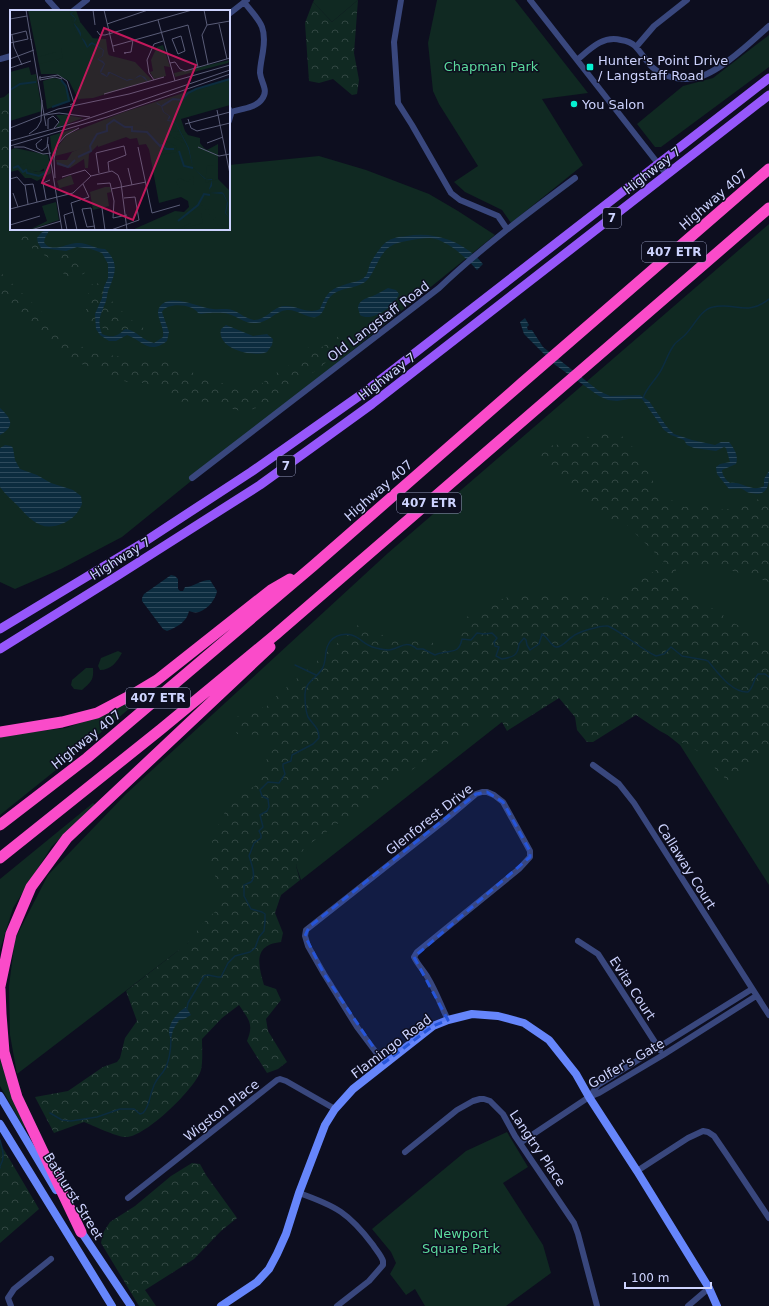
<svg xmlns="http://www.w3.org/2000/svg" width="769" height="1306" viewBox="0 0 769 1306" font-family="'DejaVu Sans',sans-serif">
<defs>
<pattern id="forest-crowns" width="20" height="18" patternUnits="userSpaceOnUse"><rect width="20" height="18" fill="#102922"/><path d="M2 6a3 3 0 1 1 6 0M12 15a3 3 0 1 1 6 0" fill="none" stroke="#324743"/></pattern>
<pattern id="water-rules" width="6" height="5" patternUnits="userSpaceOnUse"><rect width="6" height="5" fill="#0c2c3f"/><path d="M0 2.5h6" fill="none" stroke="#2e4a5c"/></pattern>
</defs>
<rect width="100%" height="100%" fill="#0d0e1f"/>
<path fill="#102922" d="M314,0H358L332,22L313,2Z
M437,0H515L588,93L542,99L583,165L511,223L502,210L465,192L454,182L478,166L439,104L433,91L428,43Z
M769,35V67L661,147H655L637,124L683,86L713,78Z
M11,91V229H229V165L319,156L366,170L429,194L458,211L495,235L122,537L61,569L15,589L0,582V98L4,97Z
M769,224V885L680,745L560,649L478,722H502L301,880L296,866L298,859L17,1074L10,1035L9,986L15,939L48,875L126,794L388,553Z
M118,651L122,653C117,662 111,670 100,670L98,666L101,658Z
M86,668H93C94,680 91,682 82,690L74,689L71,685L72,680Z
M161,682L61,766L0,815V736L66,728L110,712Z
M93,803L95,805L52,846L13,908L0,950V879Z
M0,1059L11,1094L27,1126L24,1128L0,1086Z
M507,1132L528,1167L503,1183L543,1245L551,1273L506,1306H425L415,1289L406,1295L390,1274L396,1263L391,1252L372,1229L466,1151Z"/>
<path fill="url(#forest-crowns)" d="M358,0L354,53L359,80L357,94L352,95L333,79L319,83L309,81L305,23L313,2L332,22Z
M11,101V174L0,183V106Z
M15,229H41L43,238L49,248L69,253C73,262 80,266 85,273C78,277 69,280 63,273C60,268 62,267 56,262L16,239Z
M0,272L68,337L91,353L167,362L190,371L208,381L220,382L241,392L254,390L271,376L288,366L304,353L306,349L311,346L322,347L339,336H345L349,343L338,351L322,366L276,399L265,405L244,412L212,403L197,401L179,402L167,396L156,388L143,383H131L117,379L106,375L75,361L66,355L48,339L0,303Z
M100,283L114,304L135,323L147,330L145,337L131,329L114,333L102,328L85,319L89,285Z
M603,428C636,434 642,469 661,492C666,498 677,503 684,507C695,503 707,502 716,510L729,509L759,499L769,503V582L713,565L691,564L676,570L674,580L676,587L702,604L716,610L732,622L760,637L769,638V749L739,777L727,780L716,770L709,757L660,731L636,715L593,742H587L577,730L575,717L559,698L507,731L502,722H478L304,848L296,866L300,880L281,895L275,913L283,933L281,942C253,945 258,964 264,985L276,989L281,1000L266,1019L268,1031L287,1062L278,1069L267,1073L247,1041C254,1024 249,1020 239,1005L222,1018L202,1039C202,1048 203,1061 201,1070C196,1088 143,1140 124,1137C115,1136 94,1126 84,1122L54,1133L35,1097L68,1091L103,1067L117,1062L120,1058L125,1038L137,1021L126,991L179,950L182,943L187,944C197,930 207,917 221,907L220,889L208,857L215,831L227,808L243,792L255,786L257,774L275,747L273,739L260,735L237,734L231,719L267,706L271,701L358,625L378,634L406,640L430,641L442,649L456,648L459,645V620L469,616L490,603L521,593L567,592L608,598L658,569L664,562L626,524L614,521L610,518L531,449L586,440L590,433Z
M0,1143L39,1209L0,1243Z
M192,1163L200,1164L206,1175L237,1218L221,1231L194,1259L145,1290L156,1306H139L101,1243L103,1233L110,1222L135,1206L171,1176Z"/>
<path fill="url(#water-rules)" d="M47,229H50L45,238L44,242C51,254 67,243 77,243C87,242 95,249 105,249C120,263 115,274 108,291C107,294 107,298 106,301C102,313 96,319 102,334C112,338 117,337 125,329C136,330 143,341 154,343L163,337C165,327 155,316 159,308C168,291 199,308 213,309C219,310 226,308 232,310C239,312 246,319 254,320C266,320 273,307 284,306C297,305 308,315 320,309C328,290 331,289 350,283C354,282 359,281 362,279C368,276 368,269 370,264C373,258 378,251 382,246C389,238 397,237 407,236C435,231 465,242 483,264L477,270C465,257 448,240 430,238C423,238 418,239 412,240C401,242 392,243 385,251C377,260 373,276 365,282C355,289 340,287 331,296C324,302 326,314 316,317C308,319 297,309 287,310C275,311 268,323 256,323C244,324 238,316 228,314C222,312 207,313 201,314L198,313C193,304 167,302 162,312L169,332L167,341C149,355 143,341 127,335L116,341H109L100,335L96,329L95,314L102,298L104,287L108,278V264L102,253L91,249L77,247L66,251L41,248L38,243L37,238L41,233Z
M388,288L396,290L399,294C395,306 372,323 360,315L358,308C359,298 370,298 377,294C381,292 384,290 388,288Z
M525,318L529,325L527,327L528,330H532L543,347L599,391L610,396L640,395L649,401L667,427L674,434L692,440L715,445L721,442H729C734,448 739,456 736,464L722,470C722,475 726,480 730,483C742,481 752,493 764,486V479L769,471C769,484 769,497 751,493C747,493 745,490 742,489C738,488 733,489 729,489L717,474L716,467L720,464L730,462L726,448L724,447L716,451L694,448L687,445L684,440L671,435L664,430L642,399H629L617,401L608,400L599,396L554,364L524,334L520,322Z
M226,325L253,336L267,334L273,339L272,345L267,352C253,358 216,349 221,329Z
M0,408C11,418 16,426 0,435Z
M5,445L11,446L13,448L15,460L20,469L37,475L51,483L73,490L81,496L82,504C78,513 74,518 64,523C41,533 31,520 17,505C11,499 5,494 0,487V448Z
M171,575L175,576L178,579V589L180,591H183L185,587C194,587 200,580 210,580L217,591C216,599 208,609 199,612C195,613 192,612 189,611C187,622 177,627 167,631L163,629L142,601V598L144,594Z
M186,1007L191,1015L184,1019L179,1020L173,1030L171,1039C164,1028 177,1012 186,1007Z"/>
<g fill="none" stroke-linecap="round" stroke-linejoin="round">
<path stroke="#0c2c3f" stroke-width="1.5" d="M643,398C647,387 654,382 660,372C665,364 668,353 674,345C677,341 682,338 685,335C694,326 701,309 713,307C736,302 746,317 769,299
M295,665L316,675
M187,1008L188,1003L204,976L208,975L218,977H221L228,963L235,956L250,952L255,948L259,937L264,931L265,921V914L262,912L251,909L244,896V885C246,884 249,883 251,882C257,877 251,862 249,856L254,843L261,838V835L259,831L263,827L260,815L267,811L269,807L268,799L262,796L260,790L268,782L279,783L285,774L283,767V764L291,761L292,755L313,744L319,738C319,727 313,725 308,717C306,712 305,702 305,696C304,682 316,679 322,669C327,661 324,653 328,645C333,634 348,631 358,638C365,643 367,646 376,648C380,649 385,650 389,650C400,649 405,639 417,649H423L435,655C437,654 439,653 441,653C452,650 459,654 462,639L471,640L477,633L484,634L492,633L497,638L494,642L495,646L499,647L496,656L502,659C513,657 518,656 519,644L524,638L526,640L527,645L530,650L539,644L542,634C547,636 551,646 556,647C562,648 567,640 572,637C577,632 601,625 608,626C625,634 639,648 656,656L664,654L671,647L682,656L705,660L708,661C718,673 732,693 748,692C754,687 753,680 758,674H765L769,677
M50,1113L62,1120L71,1121L97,1117L120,1109H134L140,1114L143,1113C150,1106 149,1097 153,1088C155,1081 159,1077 163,1072C169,1064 171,1049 171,1039
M0,1166C6,1157 2,1149 0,1140
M0,1167V1168"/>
<path stroke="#39477d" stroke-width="6" d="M48,0L58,11
M401,0L394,42L398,103L412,125L451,193L460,200L498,216L507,229
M530,0L667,175
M73,11L87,0
M229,14L247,0
M636,47L654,26L687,0
M0,59L11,56
M577,60C590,49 603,35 621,40C627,41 631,42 635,46C641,52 646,61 652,67C663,77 680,81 695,78C718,74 751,42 769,26
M229,109L231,114L229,121
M231,112C240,109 256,108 262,99C269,90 261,83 260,73C260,66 262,58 263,51C267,25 259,21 244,2
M192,478L439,288C481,248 528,213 575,178
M593,765L619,784L634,803L769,1015
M578,941L598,954L660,1050
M384,1063L357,1027L324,974L308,946L305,936L306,930L444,821L476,794L482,792H487L494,795L503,802L530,851V857L519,869L417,952L414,957C418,965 424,971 428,978C436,991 441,1006 448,1020
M590,1096L598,1085L752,989
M520,1143L589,1097L599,1093L663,1055L756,996
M405,1152L457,1110L473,1101L480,1099H484L490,1101L503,1114L515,1136L574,1223L578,1234L597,1306
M637,1171L688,1138L703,1131L708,1132L714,1136L727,1155L769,1218
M299,1193C336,1206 349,1213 373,1245C376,1250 381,1255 383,1261V1265L369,1281L337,1306
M128,1198L277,1080L280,1079L286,1081L335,1109
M11,1306L8,1298L14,1289L51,1259
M688,1306L709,1288"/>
<path stroke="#6686fb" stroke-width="8" d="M0,1096L56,1190
M0,1124L112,1306
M78,1227L131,1306
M221,1306L257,1282L269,1269L277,1254L286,1234L299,1193L325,1125L335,1109L353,1089L433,1026L448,1020L472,1014L498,1016L524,1023L549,1040L576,1074L589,1097L637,1171L709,1288L717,1306"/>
<path stroke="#9657fb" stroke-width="9" d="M0,629L141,544L251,472L362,394L769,78
M0,649L117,576L260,485L372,404L769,95"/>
<path stroke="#fa4bc9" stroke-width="11" d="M0,732L62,722L97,713L137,692L157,680L271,590L290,579
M0,825L87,758L313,566L522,383L769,169
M0,858L160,730L275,635L769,208
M0,986L11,934L31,887L67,838L270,647
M0,989L1,1014L4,1052L17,1097L81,1232"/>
</g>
<path fill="#2655da" fill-opacity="0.2" stroke="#2655da" stroke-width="3" stroke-dasharray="8 5" stroke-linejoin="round" d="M487,792L503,802L530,851V857L414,957L448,1020L433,1026L384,1063L324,974L305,936L309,927L476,794Z"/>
<g fill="#06f0d0" stroke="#0d0e1f" stroke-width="1.5">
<rect x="586" y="63" width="8" height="8" rx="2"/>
<circle cx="574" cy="104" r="4"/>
</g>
<g text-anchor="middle" stroke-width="3" stroke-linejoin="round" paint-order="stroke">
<g fill="#0d0e1f" stroke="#9398bb" stroke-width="1">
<rect x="603" y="208" width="18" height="20" rx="3"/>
<rect x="642" y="242" width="64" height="20" rx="3"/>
<rect x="277" y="456" width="18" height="20" rx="3"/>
<rect x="397" y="493" width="64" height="20" rx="3"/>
<rect x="126" y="688" width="64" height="20" rx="3"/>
</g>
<g font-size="12" font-weight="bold" fill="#cdd3fe">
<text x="612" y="222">7</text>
<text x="674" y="256">407 ETR</text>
<text x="286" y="470">7</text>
<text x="429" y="507">407 ETR</text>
<text x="158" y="702">407 ETR</text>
</g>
<g font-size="13" fill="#cdd3fe" stroke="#0d0e1f" text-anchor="start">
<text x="598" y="65">Hunter's Point Drive<tspan x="598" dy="15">/ Langstaff Road</tspan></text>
<text x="582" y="109">You Salon</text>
</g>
<g font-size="13" fill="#5bdb9d" stroke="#0d0e1f">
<text x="491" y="71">Chapman Park</text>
<text x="461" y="1238">Newport<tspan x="461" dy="15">Square Park</tspan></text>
</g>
<g font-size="13" fill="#cdd3fe" stroke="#0d0e1f">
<text transform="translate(652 170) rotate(-38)" y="5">Highway 7</text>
<text transform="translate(713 199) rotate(-41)" y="5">Highway 407</text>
<text transform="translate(378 321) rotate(-37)" y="5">Old Langstaff Road</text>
<text transform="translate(387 376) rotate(-38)" y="5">Highway 7</text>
<text transform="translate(378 490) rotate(-41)" y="5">Highway 407</text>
<text transform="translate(120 558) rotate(-32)" y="5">Highway 7</text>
<text transform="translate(86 739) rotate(-39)" y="5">Highway 407</text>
<text transform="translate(429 819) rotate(-38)" y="5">Glenforest Drive</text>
<text transform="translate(687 866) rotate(58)" y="5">Callaway Court</text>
<text transform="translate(633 988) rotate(57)" y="5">Evita Court</text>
<text transform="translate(391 1046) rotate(-37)" y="5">Flamingo Road</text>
<text transform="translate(626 1063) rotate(-30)" y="5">Golfer's Gate</text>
<text transform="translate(221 1110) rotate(-38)" y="5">Wigston Place</text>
<text transform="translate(538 1148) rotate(56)" y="5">Langtry Place</text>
<text transform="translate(74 1196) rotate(58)" y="5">Bathurst Street</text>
</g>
</g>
<g transform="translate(10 10)">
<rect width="220" height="220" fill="#0d0e1f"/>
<path d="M18,0H66L73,20L80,28L96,29L98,45L125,52L142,70L83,88L68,89L59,71L46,64H31ZM153,35L160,57L154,56L156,66L144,69L140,62L143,61L141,50L147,37ZM220,50L218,53L165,67L164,63ZM42,68L50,69L56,75L61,91L37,99L33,71ZM220,68V95L171,109L175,121L178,125L190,128V133L194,138L197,140L208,134V169L220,181V220H122L165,201L174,202L179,197L178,191L171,187L149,193L139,139L130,122L88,137V135L45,146L48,136L58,124L114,102ZM46,105H56L73,108L46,118L50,110ZM67,118L48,132L43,153L40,126ZM5,138L38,145L40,154L29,162L0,159V140ZM95,177H100L101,182L97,183L99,196L83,200L80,182Z" fill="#102922"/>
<path d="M59,0H65L63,2L67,12L71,13L85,31H93L100,48L96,49L90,39H81L66,24ZM51,38L53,48L29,54L28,47L46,42ZM78,50H81L88,64L104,76H119L106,79L96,74L86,65ZM19,57L21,65L26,64L32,101L0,111V62ZM136,97L147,99L151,111L161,114L164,122L169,121L165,111H171L172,123L175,125L168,124L166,127L174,129L177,135L147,118L154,130L167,137L166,142L143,146L136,134L129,135L127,128L120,129L116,127L90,133L79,144L78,158H75L74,149L60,158L47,155L46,150H57L62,142L77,136L80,127L91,120L87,115L107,110L117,117L124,113L138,118L146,117ZM207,148L208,169L203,171L202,168L197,169L202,171L195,173L197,156L204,155V150ZM16,153L18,159L26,162L34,161V156L40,154L41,163L27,171L21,168H15L8,160L0,162V159ZM61,165L64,174L50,178L51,183L47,171ZM183,166L184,174L179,178H170L166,172L169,168L178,172ZM46,192L49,210L19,220L37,211L32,196ZM185,192H192L212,215L220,217V220H212L192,195L174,210L173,205L182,198ZM191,203L193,213L167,220L182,212Z" fill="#102922"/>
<path d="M65,0L61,4L64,6L66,9L64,13L69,19L71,23V27L75,31L78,37L79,34L82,32L94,40L93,46L88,49L93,51L95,54L91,63H93L97,66L98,62H100L117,70L119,69H124L128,66L130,65L135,67L139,73L131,66L124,69L117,71L100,63L97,67L91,64L90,61L94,54L87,49L92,46L93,40L82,34L77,38L64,14L65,8L60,4ZM141,81L146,92L152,96L154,102L160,106V108L158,110L164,111L167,115L179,138L183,158L196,169H202V176L199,180L200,183L212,182L214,184L218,193L216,203L220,209L215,203L217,192L213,184L200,183L199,179L202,170L195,169L183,158L178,138L167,116L164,112L157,111L159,106L153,102L151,96L147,94Z" fill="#0c2c3f"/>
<path fill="none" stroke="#0c2c3f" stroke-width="2" d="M0,80L10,74L26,72M152,96L163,89L172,90L178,83L186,79L220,69M42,97L59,91L56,76L51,70M169,141L174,156L183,158M68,147L81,141L80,136L87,124L97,121V115L104,110L115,117H122V121L137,122L150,136L152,135L156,139H164M47,153L58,157L65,150M3,158L8,156L13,162L16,160L17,163L29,166L35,163L40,154M168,211L188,195L194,184L200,185"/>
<path fill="none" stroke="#5a5d78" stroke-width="1" d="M16,0L21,30M83,0L85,15M94,0L104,42M194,0L197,15L192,25L198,54M0,9L17,6M148,10L165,71M97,14L138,0M209,14L217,49M197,15L220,11M87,21L90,25H95L182,0M0,25L16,21L18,29L0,33M2,25L4,37L12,55M171,26L175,41L168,44L162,29ZM21,29L36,116M103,36L178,15L188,57M116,43H114L121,42L123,30M0,49L24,40M160,53L165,52L170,59L175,61L220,48M0,58L21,51M30,66V70L45,67L52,69M29,68L48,65L57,71L64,93L60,95M144,70L139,63L137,50L144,34L153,31M94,84L154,67M207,100L220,164M35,105L49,103L80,107M178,109L181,118L187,121L220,113M175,114L220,102M0,118L48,99L119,84L220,55M38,119V109L43,106L49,112L44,118M19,124L27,118L31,111L32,90M32,129L26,134L27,138L32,141L37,137L38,127M0,131L68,112L220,60M197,133L213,127M38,134L52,220M0,136L97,107L220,64M4,137H14L33,144L41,143M128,137L142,203L170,195M188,137L209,146L220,144M118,158L122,175M89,163L86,143L114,136L116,145L98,152L99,161M52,167L75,160L81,166M45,168L44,149L47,135L56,125L69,118M0,169L7,167L14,175L23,174L27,192M87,174L100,173L104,191L103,208L117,205M15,175L18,194M101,179L136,172M3,183L8,197M36,189L33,173L40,170M92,198L95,220M0,199L63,183L81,166L102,161L108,165L111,173L117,220M0,215L30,206M85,216L77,217L72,199L81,198L85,220M21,220L51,211M57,220L54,205L63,202M67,220L61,193L79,187L73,174M101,220L129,210L125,187L114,188"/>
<path fill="#c2185b" fill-opacity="0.15" stroke="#c2185b" stroke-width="2" d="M94,18L186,55L123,210L32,173Z"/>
<rect width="220" height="220" fill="none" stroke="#cdd3fe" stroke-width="2"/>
</g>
<path d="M625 1282v6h86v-6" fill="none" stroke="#cdd3fe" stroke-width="2"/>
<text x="631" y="1282" font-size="12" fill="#cdd3fe" stroke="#0d0e1f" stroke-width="3" paint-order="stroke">100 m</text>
</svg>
